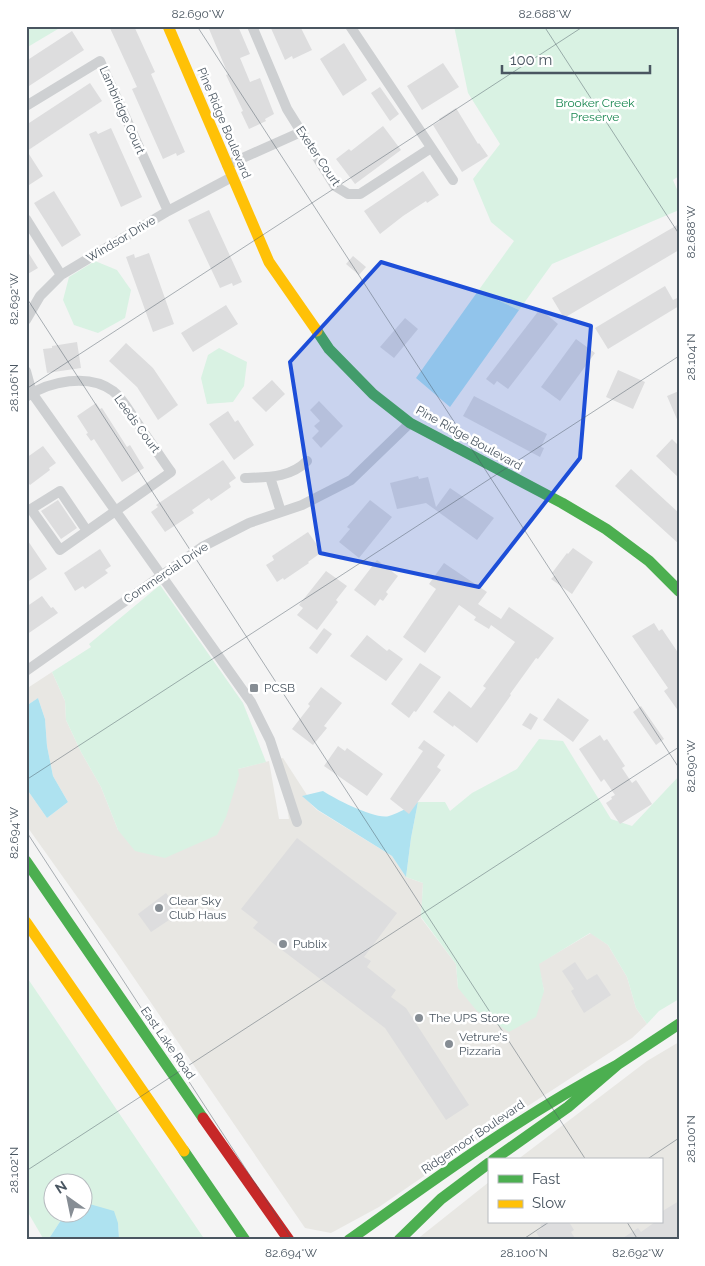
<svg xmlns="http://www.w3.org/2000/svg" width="705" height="1266" viewBox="0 0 705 1266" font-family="Raleway,sans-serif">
<rect width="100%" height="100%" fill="#f4f4f4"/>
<path fill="#e8e7e3" d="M52,672L65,701L66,720L81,752L101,787L118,830L238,769L269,761L279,819H289L279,759L283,758L307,795L303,796L317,810L392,856L406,877L423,883L421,918L456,964L458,988L544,991L538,964L591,933L608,945L627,977L636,1008L647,1024L632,1038L491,1130L379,1207L331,1233L305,1228L117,953L26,825V788L47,818L68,802L53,776L47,746L45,719L38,698L26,706V689Z
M679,1042V1240H416L489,1182V1222H661V1160H517L647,1061Z"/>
<path fill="#d9f2e3" d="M29,26H63L26,48V28Z
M454,26H679V176L673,180L679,194V210L552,264L519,310L478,291L514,241L491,222L473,179L500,144L468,93Z
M95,261L117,270L131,290L125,318L98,333L74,325L63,300L69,277Z
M219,348L247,362L244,386L233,402L207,404L201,378L208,355Z
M160,585L243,703L266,762L238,769L239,775L226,817L217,835L165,858L135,851L118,830L101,787L81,752L66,720L65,701L52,672L91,647L89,644Z
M539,739L563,741L611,819L632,826L679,776V999L659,1011L647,1024L636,1008L627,977L608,945L590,933L539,964L544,991L536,1017L509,1032L477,1011L458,988L456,964L421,917L423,883L406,877L411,838L418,802H445L450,811L472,793L517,769Z
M26,976L205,1240H121L119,1238L118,1223L86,1203L83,1204L82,1184H52V1214H65L48,1240H44L26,1209Z"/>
<path fill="#aee2f0" d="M478,291L519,310L450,407L416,378Z
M38,698L45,719L47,746L53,776L68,802L47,818L26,788V706Z
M323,791C335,799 376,820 389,816C399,813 409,807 418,802L411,838L406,877L392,856L318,810L302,796Z
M86,1203L114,1211L118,1223L119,1238L121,1240H48L65,1214H82L83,1204Z"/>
<path fill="#ddddde" d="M109,26H134L155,72L151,74L185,152L177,156L176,153L163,159L132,89L137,87Z
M214,26H238L250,54L240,58L250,82L260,78L274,114L265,119L266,121L249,129L241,112L243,111L226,75L228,74L209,29Z
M270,26H300L312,50L293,59L292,56L285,60Z
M72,31L84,50L26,88V61Z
M344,43L367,80L343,96L320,59Z
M443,63L459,87L422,110L407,86Z
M90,83L102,101L27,151L43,176L26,187V125Z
M380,87L399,114L390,121L371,93Z
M456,108L478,144L479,143L488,156L462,172L433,125L440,121L439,119Z
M383,126L401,150L355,184L336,159L349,149L351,151Z
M111,128L142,197L121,207L89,134L96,131L98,134Z
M423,171L439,195L427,203L426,201L403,216L380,234L364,211Z
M54,191L81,235L62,247L34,203Z
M209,210L242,282L233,286L232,283L220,288L188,220Z
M679,224V250L564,318L552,298Z
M26,249L38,268L26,275Z
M149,253L174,324L153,332L126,257L134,254L135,258Z
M353,256L366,267L359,275L346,264Z
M665,286L673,300L679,297V306L608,349L595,328Z
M226,305L238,324L193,352L181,333Z
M540,309L558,324L508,389L497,381L494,385L486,379Z
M405,318L418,329L394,358L380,347Z
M576,339L595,353L560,401L541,387Z
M77,342L81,368L47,373L43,349L52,348V346Z
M126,343L153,368L178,405L158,420L137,387L109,361Z
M618,370L645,382L633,409L606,397Z
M272,380L285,394L266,412L252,398Z
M679,391V424L667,396Z
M474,396L547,434L541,447L544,448L540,457L463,416Z
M319,401L343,426L321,448L312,438L319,431L314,426L320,421L310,410Z
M96,403L100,409L102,408L127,447L130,445L144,468L122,482L94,439L91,441L86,434L88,433L77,416Z
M228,411L235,422L238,420L254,445L234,460L209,424Z
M672,439L679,446V478L656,456Z
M43,446L56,463L49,468L50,470L30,485L26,480V458Z
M223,460L236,478L229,483L231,487L211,501L209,498L192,510L194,513L165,532L151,512L158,507L156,505Z
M631,469L679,513V544L615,486Z
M418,476L419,479L428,477L436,507L450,488L494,518L477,540L426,503L397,509L390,483Z
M58,500L77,528L61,539L41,511Z
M370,500L392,517L359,558L339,542L350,529L347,527Z
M308,532L322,552L308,562L309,563L284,580L283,578L277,582L266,565L274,560L272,556Z
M26,538L47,569L26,583Z
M573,548L593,562L572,594L551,579L555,575L552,573L567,553L568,554Z
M100,549L111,566L105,570L108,573L85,589L83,586L75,591L64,573Z
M377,560L398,576L386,592L388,594L383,601L380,599L375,606L354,590Z
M444,563L487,592L478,604L501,619L509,607L554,638L538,659L536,658L510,694L511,695L477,743L454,725L453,727L433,712L449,691L471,708L486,688L483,686L515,642L491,625L489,629L474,620L476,617L459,605L425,653L403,637L436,589L429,584Z
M326,571L347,586L336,600L338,602L317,630L297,615L303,608L299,605Z
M42,596L51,608L53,607L58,613L26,635V607Z
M654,623L659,631L662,629L679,654V712L664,691L668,688L632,636Z
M324,628L332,634L317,654L309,648Z
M367,635L387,651L389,649L403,659L386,681L350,656Z
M420,663L441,677L416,712L414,711L409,718L391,704Z
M321,687L342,703L324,726L327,728L313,745L292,729L310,706L308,704Z
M558,698L589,720L573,742L543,720Z
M641,706L664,739L656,745L633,712Z
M530,713L538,718L531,730L522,725Z
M600,735L604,741L607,739L625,766L622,768L632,783L636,780L652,804L620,824L606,803L612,799L611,797L615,795L604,779L601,782L579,749Z
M424,740L445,755L437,767L441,770L409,814L390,799L423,751L418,748Z
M338,746L345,751L347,748L383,774L367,796L324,766Z
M297,838L397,913L364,957L371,961L367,967L396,990L391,997L406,1008L469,1105L446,1120L385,1028L253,928L258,922L241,909Z
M166,893L172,901L169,903L179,917L171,922L169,920L151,932L138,914Z
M575,962L587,980L597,974L611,995L584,1013L571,991L574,989L562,971Z
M679,1201V1240H620L638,1228L641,1232L655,1222H661V1212Z
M545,1222H569L574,1230L571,1232L576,1240H541L536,1232L542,1228L540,1225Z"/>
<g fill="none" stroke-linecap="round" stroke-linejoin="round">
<path stroke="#ced0d2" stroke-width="10" d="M252,26L287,109L335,186L348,194H360L431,148
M350,26L453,180
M26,106L100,61L168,211
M227,165L301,132
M26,219L61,275
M26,320L40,296L61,275L168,211L232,177
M26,371L32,393L251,702L270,740L297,822
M26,397C49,381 89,373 113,391C123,399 129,411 136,421C148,438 159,455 171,472L87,531
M270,477L281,512
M245,478C268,477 290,478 307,461
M60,491L87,531L60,550L31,509Z
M26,671L202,547L249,523L302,505L351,480L410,423"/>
<path stroke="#4caf50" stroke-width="11" d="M317,331L329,349L373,394L410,423L562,503L606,529L649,561L679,591
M26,861L203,1118
M184,1151L245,1240
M493,1160L568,1107L617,1065L679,1024
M349,1240C436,1178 522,1115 617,1065
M399,1240L441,1199L489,1163"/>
<path stroke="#ffc107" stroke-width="11" d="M168,26L269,262L317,331
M26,922L184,1151"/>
<path stroke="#c62828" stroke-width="11" d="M203,1118L289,1240"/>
</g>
<path fill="#1d4ed8" fill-opacity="0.2" stroke="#1d4ed8" stroke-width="4" stroke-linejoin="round" d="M381,262L591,326L580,458L479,587L320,553L290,362Z"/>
<path fill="none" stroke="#4a5661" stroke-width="1" stroke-opacity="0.45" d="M197,26L679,768M544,26L679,234M26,297L586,1160M26,389L584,26M26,780L679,356M26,831L292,1240M646,1160L679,1138M26,1171L679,747M627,1222L638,1240M522,1240L549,1222"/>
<g fill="#868d94" stroke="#fff" stroke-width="2">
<rect x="249" y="683" width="10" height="10" rx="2.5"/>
<circle cx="159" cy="908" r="5"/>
<circle cx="283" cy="944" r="5"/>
<circle cx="419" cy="1018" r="5"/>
<circle cx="449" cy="1044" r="5"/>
</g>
<g text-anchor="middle" stroke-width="5" stroke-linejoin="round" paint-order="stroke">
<g font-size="12" fill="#17864f" stroke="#fff">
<text x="595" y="107">Brooker Creek<tspan x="595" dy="14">Preserve</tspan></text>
</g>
<g font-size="12" fill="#4a5661" stroke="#fff">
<text transform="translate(122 110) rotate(66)" y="4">Lambridge Court</text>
<text transform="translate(224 123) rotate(67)" y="4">Pine Ridge Boulevard</text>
<text transform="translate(318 156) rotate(56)" y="4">Exeter Court</text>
<text transform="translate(121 239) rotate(-31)" y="4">Windsor Drive</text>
<text transform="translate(137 424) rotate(54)" y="4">Leeds Court</text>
<text transform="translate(469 438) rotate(29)" y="4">Pine Ridge Boulevard</text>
<text transform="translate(166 573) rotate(-34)" y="4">Commercial Drive</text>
<text transform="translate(168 1043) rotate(55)" y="4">East Lake Road</text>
<text transform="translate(473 1137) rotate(-34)" y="4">Ridgemoor Boulevard</text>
</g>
<g font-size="12" fill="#4a5661" stroke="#fff" text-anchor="start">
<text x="264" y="692">PCSB</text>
<text x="169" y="905">Clear Sky<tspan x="169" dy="14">Club Haus</tspan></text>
<text x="293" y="948">Publix</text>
<text x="429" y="1022">The UPS Store</text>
<text x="459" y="1041">Vetrure's<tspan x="459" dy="14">Pizzaria</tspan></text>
</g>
</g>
<rect width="705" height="1266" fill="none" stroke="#ffffff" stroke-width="55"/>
<rect x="488" y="1158" width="175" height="65" fill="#ffffff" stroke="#b7bbc0"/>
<rect x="498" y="1175" width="25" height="8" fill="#4caf50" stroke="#b7bbc0"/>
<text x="532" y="1184" font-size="15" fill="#4a5661">Fast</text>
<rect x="498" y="1200" width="25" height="8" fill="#ffc107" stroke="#b7bbc0"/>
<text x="532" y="1208" font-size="15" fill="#4a5661">Slow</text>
<g transform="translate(68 1198) rotate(327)"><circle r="24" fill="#ffffff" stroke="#b7bbc0"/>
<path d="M0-4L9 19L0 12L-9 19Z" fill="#868d94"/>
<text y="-8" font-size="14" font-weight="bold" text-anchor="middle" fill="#4a5661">N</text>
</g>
<path d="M502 65v8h148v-8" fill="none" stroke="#4a5661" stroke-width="2.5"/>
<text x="510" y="65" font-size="15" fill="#4a5661" stroke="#ffffff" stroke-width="4" paint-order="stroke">100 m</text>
<rect x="28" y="28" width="650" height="1210" fill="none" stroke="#4a5661" stroke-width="2"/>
<g font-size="12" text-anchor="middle" fill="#4a5661">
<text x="198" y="18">82.690°W</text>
<text x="545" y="18">82.688°W</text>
<text transform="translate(691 232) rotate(-90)" y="4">82.688°W</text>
<text transform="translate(14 299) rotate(-90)" y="4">82.692°W</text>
<text transform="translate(691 357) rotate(-90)" y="4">28.104°N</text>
<text transform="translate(14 388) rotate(-90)" y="4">28.106°N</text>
<text transform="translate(691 766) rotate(-90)" y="4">82.690°W</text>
<text transform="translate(14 833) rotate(-90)" y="4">82.694°W</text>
<text transform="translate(691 1139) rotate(-90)" y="4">28.100°N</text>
<text transform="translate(14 1170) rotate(-90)" y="4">28.102°N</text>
<text x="291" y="1257">82.694°W</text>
<text x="524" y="1257">28.100°N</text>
<text x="638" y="1257">82.692°W</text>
</g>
</svg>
